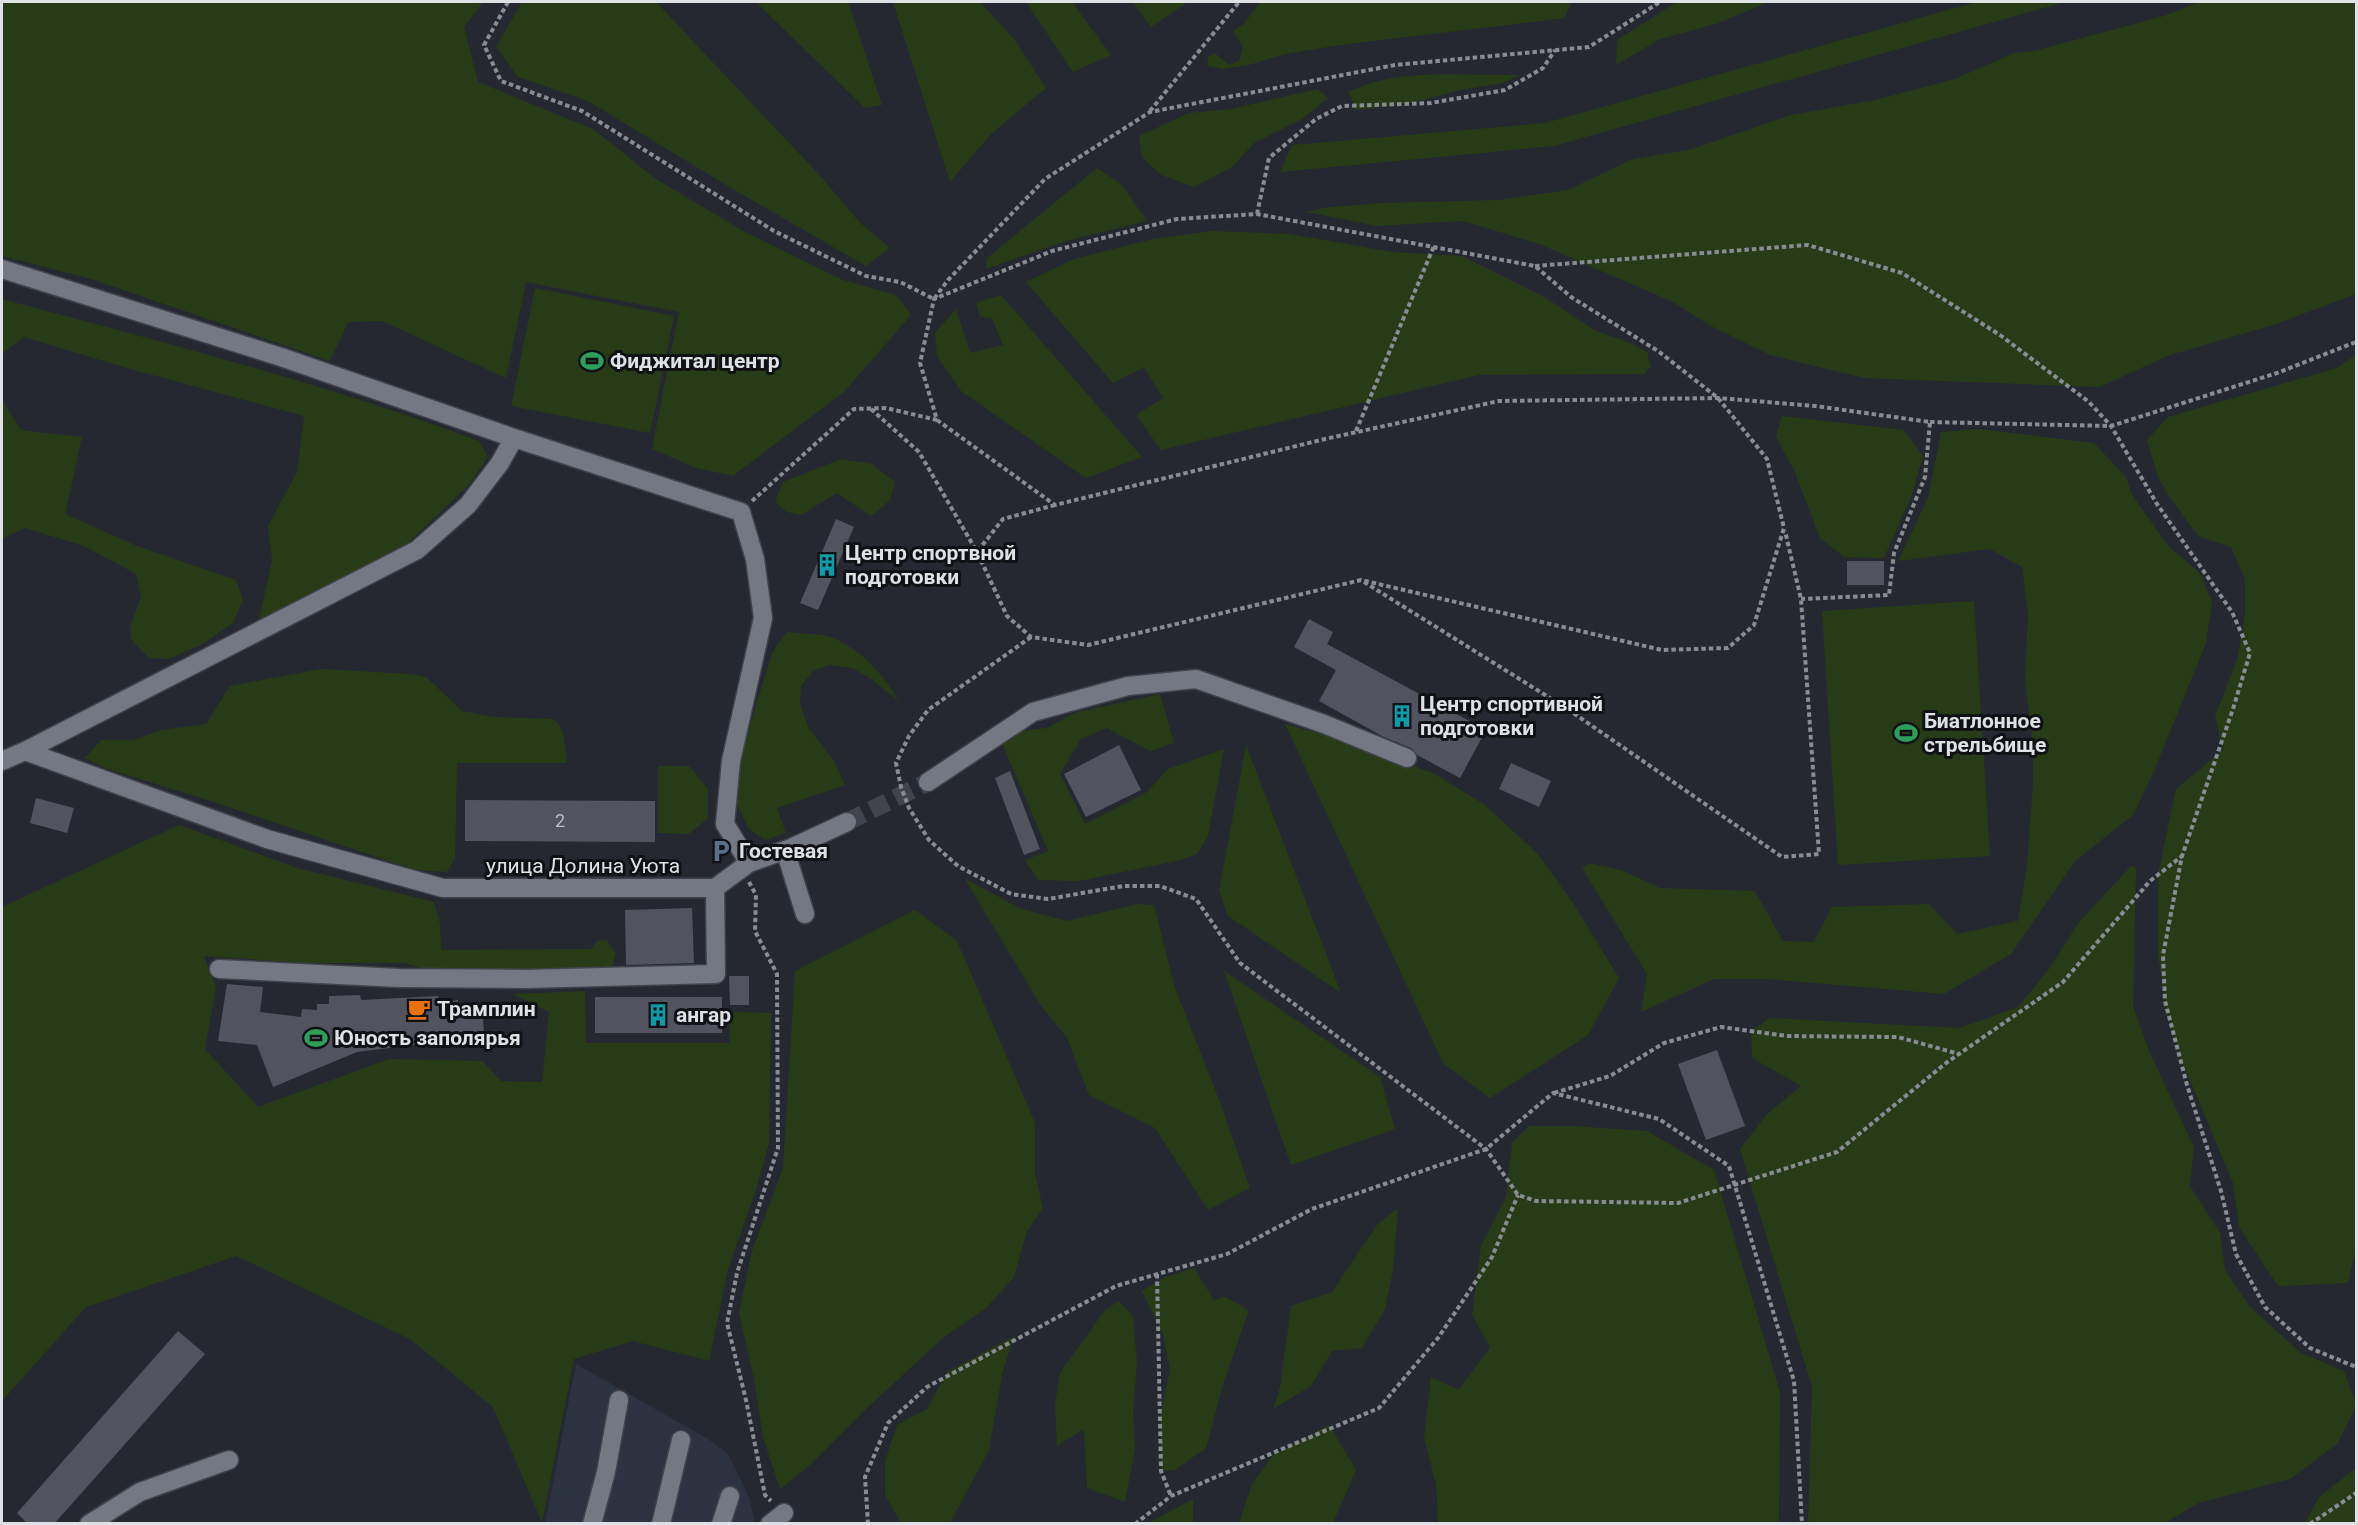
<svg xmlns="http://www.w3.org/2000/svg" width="2358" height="1525" viewBox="0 0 2358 1525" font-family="Roboto,sans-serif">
<rect width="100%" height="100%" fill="#252831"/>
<path fill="#2d3240" d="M576,1364L708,1439L728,1454L749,1497L755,1523L545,1524Z"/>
<path fill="#273c16" d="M2,2H483L464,27L478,82L593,129L656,179L745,232L843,280L896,295L911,315L845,391L733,476L696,468L652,449L679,312L526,282L506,378L382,321L348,322L330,361L91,279L2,256Z
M522,2H656L824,180L859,222L890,248L866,266L721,182L588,101L518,77L496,47Z
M756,2H848L882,105L865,108Z
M893,2H980L1014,39L1046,88L991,134L950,182Z
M1026,2H1072L1111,55L1073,72Z
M1133,2H1188L1151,27Z
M1260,2H1571L1565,18L1340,45L1285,54L1249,65L1223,69L1207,66L1208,57L1215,53L1229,65L1239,61L1243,47L1233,31L1244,24Z
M1677,2H1769L1716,24L1660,39L1616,65L1617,40Z
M1977,2H2065L1554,146L1280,172L1292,145L1545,123Z
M2199,2H2356V294L2276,324L2167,356L2100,387L1864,378L1770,355L1709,325L1673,302L1539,244L1463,221L1377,226L1307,212L1322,208L1383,203L1498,200L1568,190L1630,160L1692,149L1791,115L1875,100L1955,79L2014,53L2034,51L2164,16Z
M1519,75L1503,83L1461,90L1411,103L1356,110L1349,92C1398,67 1464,76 1519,75Z
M1317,89L1328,98L1302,119L1254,143L1232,167L1194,187L1161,175L1142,157L1139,136L1189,113L1232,109Z
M1097,168L1121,184L1147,221L1066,241L986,269L987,258Z
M1212,231L1289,234L1392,252L1462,256L1546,298L1594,330L1633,344L1647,352L1651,367L1644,374L1479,375L1161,450L1136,415L1163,398L1144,367L1113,383L1026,282L1074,259L1153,239Z
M535,288L674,316L650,433L511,406Z
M1001,295L1142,457L1086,478L961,391L937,356L935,333L956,309L970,353L1003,345L992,318L980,317L976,303Z
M2,299C162,342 323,383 479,441L488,457L468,486L406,545L259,620L272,561L268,526L297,472L304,416L134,370L24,337L3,353Z
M2356,355V1248L2348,1283L2278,1286L2239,1227L2233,1183L2179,1054L2166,1010L2158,954V874L2176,789L2223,750L2215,716L2237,660L2245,614V579L2231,547L2198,536L2168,495L2158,477L2147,440L2168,417L2337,368Z
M2,400L21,430L82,437L65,514L137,546L236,580L243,600L233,623L201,645L168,659L149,658L131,639L130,627L141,597L136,574L84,546L25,528L2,539Z
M1782,416L1904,430L1923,456L1911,497L1884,558L1844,557L1820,538L1794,470L1776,437Z
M1979,429L2094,443L2126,477L2132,495L2170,548L2199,572L2212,602L2206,643L2154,771L2133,815L2075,861L2011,954L1944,994L1766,979H1714L1641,1012L1647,974L1582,868L1589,863L1624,871L1660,888L1755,891L1783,941L1814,942L1832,907L1929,904L1957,934L2018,921L2027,865L2033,783V745L2025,682L2028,615L2022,567L1990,549L1898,561L1928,498L1941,432Z
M841,459L872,464L895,482L890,500L871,516L837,493L801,515L787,512L775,502L783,482Z
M1974,601L1990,856L1838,865L1822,611Z
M787,632C801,634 820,633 833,638C862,650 884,676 899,701L870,678L852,668L830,665L813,671L801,686L800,704L809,729L834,761L845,785L777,808L786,833L765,840L749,829L736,802L735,774L772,653Z
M321,669L410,674L426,677L462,711L494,717L553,719C566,727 565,749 567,763H457L455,858L447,872L415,870L211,801L108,769L85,758L101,740H134L161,730L206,724L230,686Z
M1160,694L1174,743L1150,751L1107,728L1081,739L1060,774L1085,824L1147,792L1168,769L1224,749L1208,836L1197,854L1181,860L1079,881L1038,880L1025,860L1048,851L1002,743L1018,731L1047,728L1074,713Z
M1285,724L1346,741L1435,774L1485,805L1538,854L1573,903L1619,978L1588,1035L1490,1098L1443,1063Z
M1246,745L1341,993L1228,916L1219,891Z
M658,766H689L708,789V818L689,834L658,833Z
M179,825L297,868L434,902L440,924L441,950L591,949L597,941L607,940L616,954L611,968L428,970L404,963H307L204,956L216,987L205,1049L258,1107L389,1059L482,1061L501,1081L542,1082L549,1012L513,994L585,991L586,1043H730V1012L771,1013L769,1143L755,1193L728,1269L709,1361L633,1341L574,1359L542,1523L493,1407L410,1339L236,1256L86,1307L2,1401V907Z
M2131,866L2136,868L2133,1006L2149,1051L2194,1147L2190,1186L2220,1233L2225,1270L2250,1307L2301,1353L2344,1371L2356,1405L2338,1443L2290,1479L2198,1503L2165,1523H1808L1812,1387L1740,1149L1767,1114L1801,1086L1752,1058L1751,1031L1770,1018L1960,1028L2018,1007L2049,969L2079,922Z
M965,879L1022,909L1067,921L1137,904L1154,905L1175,988L1218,1097L1250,1188L1208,1210L1155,1128L1089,1095L1067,1038L1040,1004Z
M915,910L957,941L1035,1123V1174L1043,1208L1027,1231L1014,1277L986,1308L944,1337L867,1408L810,1465L780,1489L763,1437L754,1379L739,1313L752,1251L783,1168L795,971Z
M1224,971L1380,1077L1395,1129L1291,1165Z
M1529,1126H1572L1647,1131L1714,1170L1780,1392L1779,1523H1438L1436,1484L1424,1438L1431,1377L1459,1390L1490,1347L1472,1315L1481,1246L1506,1197L1512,1143Z
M1398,1208L1393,1269L1385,1309L1362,1348L1332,1351L1311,1386L1273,1409L1280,1387L1291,1306L1332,1292L1377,1225Z
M1194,1268L1214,1300L1225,1297L1249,1310L1223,1384L1206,1448L1175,1470L1161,1471L1160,1417L1170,1370L1163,1334L1142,1291L1165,1277Z
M1119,1301L1133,1316L1137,1363L1133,1412L1135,1449L1125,1502L1087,1488L1084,1429L1057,1446L1055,1404L1060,1373L1105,1310Z
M1014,1336L1002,1374L989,1450L950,1523H901L885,1495V1461L897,1425L927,1409L947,1372Z
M1329,1425L1356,1470L1333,1523H1239L1252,1484L1273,1455Z
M2356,1468V1523H2305L2319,1497Z
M1193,1499V1523H1149Z"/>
<path fill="#51545e" d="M836,519L854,527L818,610L800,603Z
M1847,561H1884V585H1847Z
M1309,619L1333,632L1327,644L1486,730L1460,778L1417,755L1411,748L1382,736L1319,701L1336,670L1294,647Z
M1119,745L1141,790L1086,817L1064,774Z
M1511,763L1551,781L1539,807L1499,789Z
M1010,771L1040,849L1024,855L995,778Z
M36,798L74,808L67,833L30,823Z
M465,800L655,801V842L465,841Z
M692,908L694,963L626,965L625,910Z
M729,976H749V1005H730Z
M227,984L263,987L260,1012L301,1017L302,1009L317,1010V1004H329V996L360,995L361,1000L438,996L440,1003L458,1000V1007H473V1015H483L484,1035H474L475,1044L438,1045V1042L357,1052L273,1087L257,1045L218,1041Z
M595,997H722V1033H595Z
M1717,1050L1745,1126L1706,1140L1678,1064Z
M178,1331L205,1354L54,1524H28L17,1513Z"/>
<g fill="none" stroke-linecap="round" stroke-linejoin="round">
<path stroke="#41444c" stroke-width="18" stroke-dasharray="18 9" stroke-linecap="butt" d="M847,822L928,782"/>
<g stroke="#40434a" stroke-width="21">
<path id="minor" d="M2,269L281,357L514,438L741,512L755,559L763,618L731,761L725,824L749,863
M25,751L417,550L468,505L500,463L514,438
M2,761L25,751L267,839L443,888H715L716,974L526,979L399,978L219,969
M928,782L1033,712L1128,686L1196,679L1324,724L1407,758
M785,850L805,914
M715,888L749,863L791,848L847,822
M89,1524L140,1492L229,1460
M592,1524L606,1472L619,1400
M661,1524L681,1440
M721,1524L730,1496
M770,1524L784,1513"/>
</g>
<path stroke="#898c93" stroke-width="4" stroke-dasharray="4.5 3" stroke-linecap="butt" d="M508,2L484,45L501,81L582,111L774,231L866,276L900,282L934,299L948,280L1045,179L1150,112L1395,65L1589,47L1660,2
M1150,111L1239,2
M1257,214L1269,158L1316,119L1342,106L1431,103L1505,90L1543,68L1555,50
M1535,266L1808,245L1902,273L2000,335L2089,402L2111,426L2157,504L2232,612L2250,653L2233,709L2182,856L2163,955L2165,1001L2187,1085L2221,1191L2236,1254L2265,1307L2310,1348L2356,1367
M871,409L919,452L977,552
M937,420L1055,505L1325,439L1499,401L1718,398L1815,406L1930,422L1925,477L1894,553L1889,595L1801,599
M1930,422L2111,426L2277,373L2356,342
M1356,431L1434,246
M752,501L854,409L886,408L937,420L920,363L934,299L1052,251L1177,219L1257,214L1535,266L1571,297L1658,351L1718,398L1767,459L1784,528L1754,625L1728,648L1662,650L1361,580L1088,645L1031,637L1007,616L977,552L1003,519L1055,505
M1364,582L1566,708L1782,857L1819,854L1801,599L1785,531
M1031,637L928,710L909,736L896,763L901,787L909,808L929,840L958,866L1011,894L1048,899L1123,886H1160L1196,899L1240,963L1486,1149L1518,1195L1536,1201L1678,1203L1837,1152L1946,1063L2063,982L2150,881L2182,856
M749,882L756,895L755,931L777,974L778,1148L737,1273L727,1323L746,1400L765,1495L771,1501
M1554,1093L1610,1076L1664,1043L1721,1027L1787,1036L1898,1037L1959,1054
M1157,1274L1161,1471L1171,1496
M868,1524L865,1477L888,1423L927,1387L1116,1286L1227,1254L1312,1209L1486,1149L1553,1093L1659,1119L1729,1166L1794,1381L1802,1524
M1135,1524L1171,1496L1379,1408L1438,1338L1492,1257L1518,1195
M2310,1524L2356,1493"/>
<use href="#minor" stroke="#747882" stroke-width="18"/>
</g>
<defs>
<g id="stadium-bare" transform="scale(1.8)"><path d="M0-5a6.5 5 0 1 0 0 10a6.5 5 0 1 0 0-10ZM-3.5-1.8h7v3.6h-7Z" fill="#2e9e5b" stroke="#101115" stroke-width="2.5" paint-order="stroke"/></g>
<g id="building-bare" transform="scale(1.8)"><path d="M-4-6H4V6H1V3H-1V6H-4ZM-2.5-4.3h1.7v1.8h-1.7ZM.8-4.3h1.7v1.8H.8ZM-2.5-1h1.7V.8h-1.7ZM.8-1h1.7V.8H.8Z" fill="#0f9aa8" stroke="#101115" stroke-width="2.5" paint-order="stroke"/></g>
<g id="parking-bare" transform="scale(1.8)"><path d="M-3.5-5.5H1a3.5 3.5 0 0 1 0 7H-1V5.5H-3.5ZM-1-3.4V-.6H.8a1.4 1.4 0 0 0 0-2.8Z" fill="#5c6f8a" stroke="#101115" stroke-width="2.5" paint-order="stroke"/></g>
<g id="cafe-bare" transform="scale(1.8)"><path d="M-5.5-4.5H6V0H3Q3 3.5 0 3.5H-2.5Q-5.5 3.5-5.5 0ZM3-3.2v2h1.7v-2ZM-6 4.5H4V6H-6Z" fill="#e8710a" stroke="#101115" stroke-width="2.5" paint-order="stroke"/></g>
</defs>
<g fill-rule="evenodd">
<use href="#stadium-bare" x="592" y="361"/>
<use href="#building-bare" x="827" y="565"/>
<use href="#building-bare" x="1402" y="716"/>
<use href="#stadium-bare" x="1906" y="733"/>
<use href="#parking-bare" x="721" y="851"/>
<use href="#cafe-bare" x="419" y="1009"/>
<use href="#building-bare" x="658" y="1015"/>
<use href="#stadium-bare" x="316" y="1038"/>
</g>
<g text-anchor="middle" stroke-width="6" stroke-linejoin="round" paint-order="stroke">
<g font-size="18" fill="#bbbec4">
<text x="560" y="827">2</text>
</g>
<g font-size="21" font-weight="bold" fill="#dee1e6" stroke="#101115" text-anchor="start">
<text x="610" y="368">Фиджитал центр</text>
<text x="845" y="560">Центр спортвной<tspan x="845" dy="24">подготовки</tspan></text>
<text x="1420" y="711">Центр спортивной<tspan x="1420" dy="24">подготовки</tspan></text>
<text x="1924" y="728">Биатлонное<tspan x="1924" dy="24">стрельбище</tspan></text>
<text x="739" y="858">Гостевая</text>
<text x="437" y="1016">Трамплин</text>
<text x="676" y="1022">ангар</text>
<text x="334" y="1045">Юность заполярья</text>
</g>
<g font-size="21" fill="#dee1e6" stroke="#101115">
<text x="583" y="873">улица Долина Уюта</text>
</g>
</g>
<rect width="2358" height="1525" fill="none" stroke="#dee1e6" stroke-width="6"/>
</svg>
